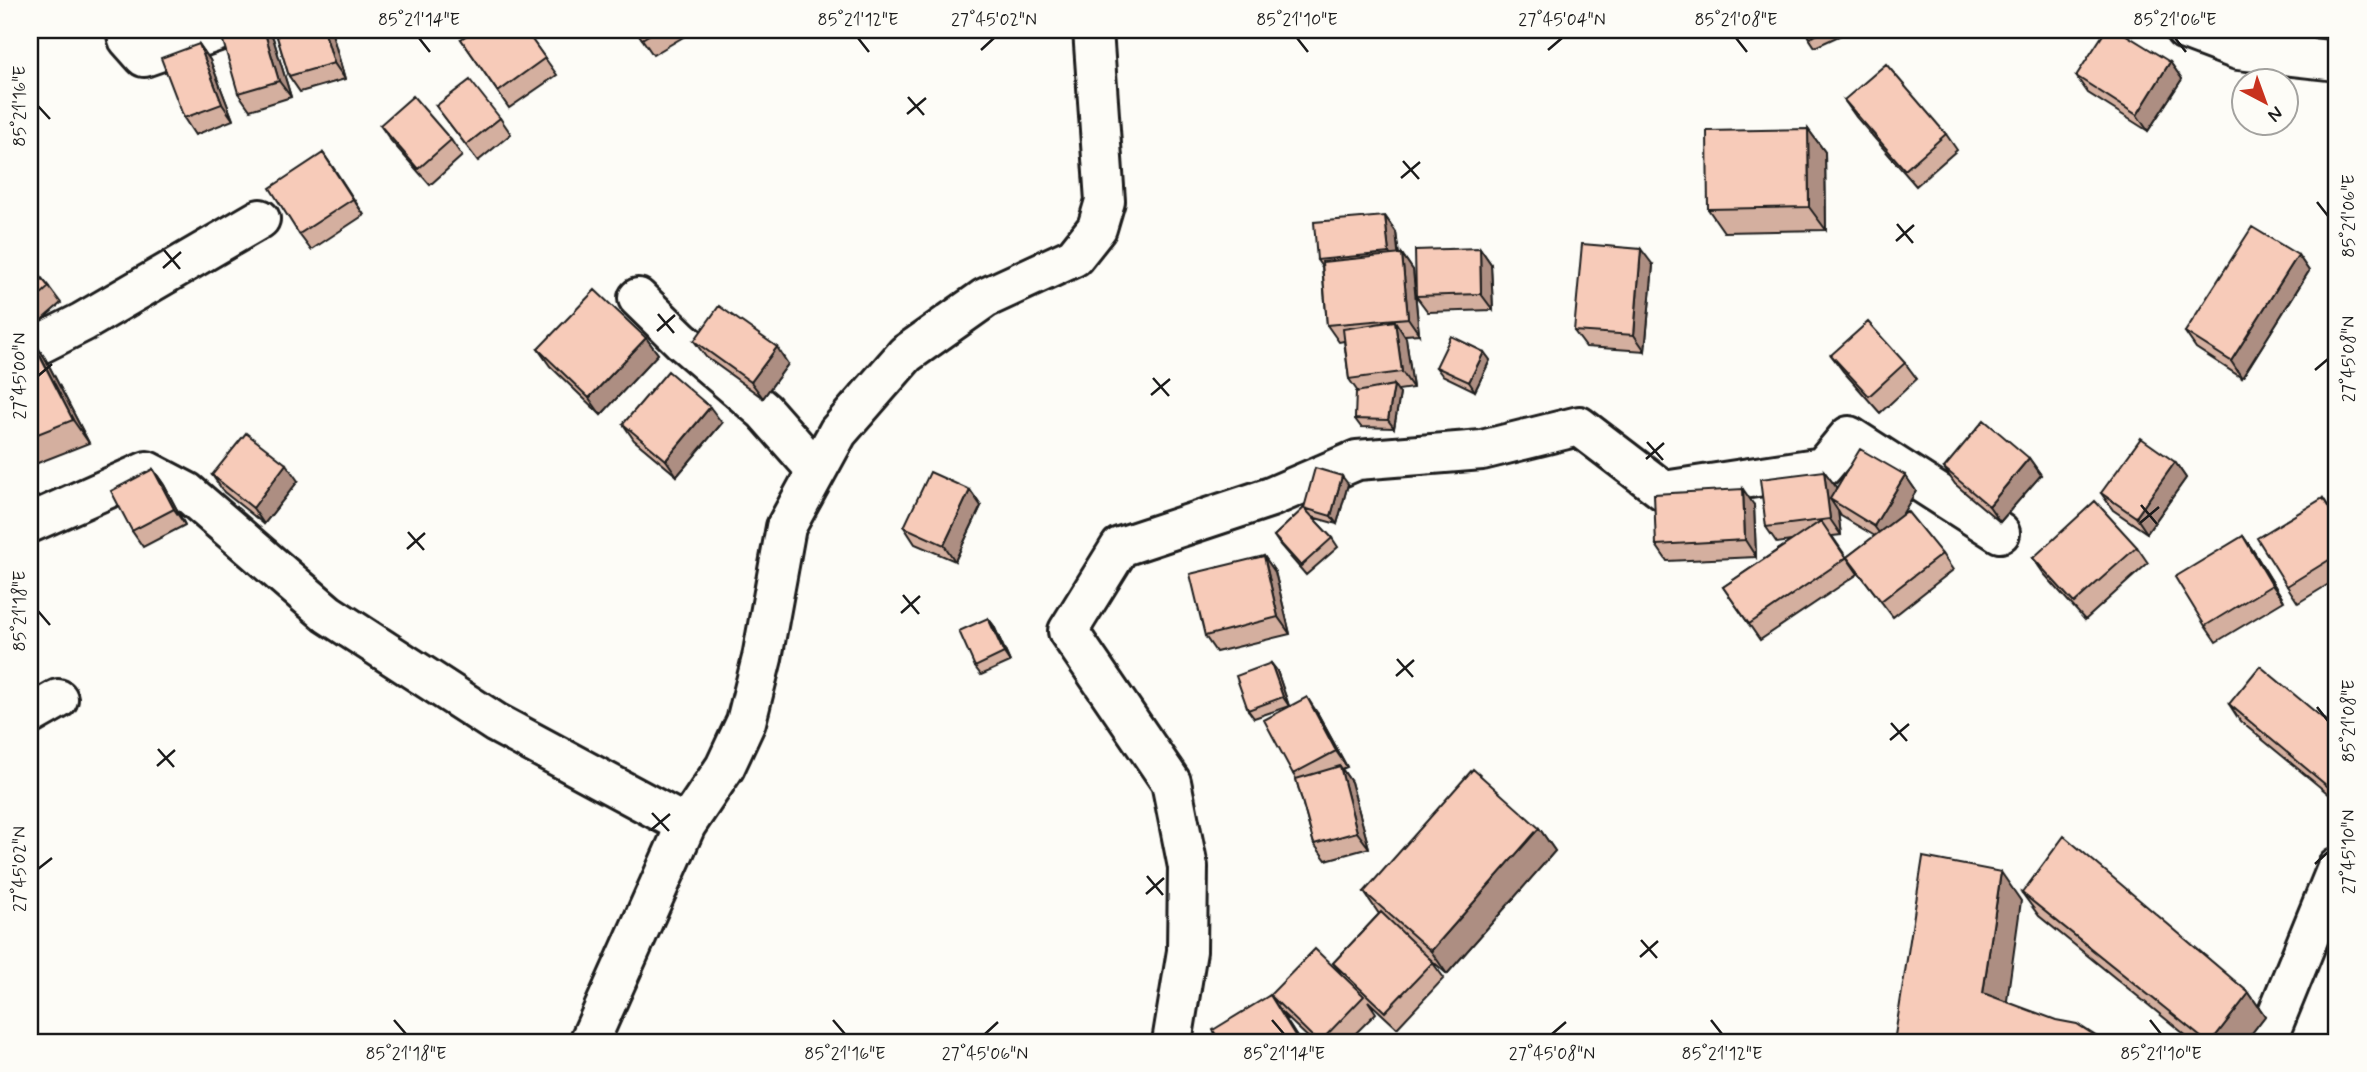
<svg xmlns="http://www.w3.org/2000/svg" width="2367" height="1072" viewBox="0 0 2367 1072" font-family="Mynerve,sans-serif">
<rect width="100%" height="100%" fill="#fdfcf7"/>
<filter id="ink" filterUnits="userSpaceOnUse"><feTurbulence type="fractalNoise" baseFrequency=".0143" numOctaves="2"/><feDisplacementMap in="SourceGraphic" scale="14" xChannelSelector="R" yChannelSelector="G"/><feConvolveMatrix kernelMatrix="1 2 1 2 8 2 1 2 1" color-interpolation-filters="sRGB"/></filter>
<g filter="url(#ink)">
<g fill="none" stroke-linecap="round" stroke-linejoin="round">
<g stroke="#1c1c1c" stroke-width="44">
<path id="minor" d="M126,30L128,39L144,57L221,30
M2185,30L2238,50L2337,61
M638,298L681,340L764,411L816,470
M30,349L83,322L260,219
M30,523L147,471L187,492L328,614L496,723L686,825
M30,715L58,699
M589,1042L686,825L725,767L746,722L762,658L786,527L838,432L906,354L985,298L1074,257L1097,228L1105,201L1093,30
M1172,1042L1187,951L1188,867L1171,782L1068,631L1120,547L1271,497L1357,460L1482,450L1579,426L1664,491L1823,467L1849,436L2000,533
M2266,1042L2337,868"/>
</g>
<use href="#minor" stroke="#fdfcf7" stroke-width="38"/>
</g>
<path fill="#d4af9f" stroke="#1c1c1c" stroke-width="2" d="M275,30H331L345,79L300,92L289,76Z
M525,30L557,75L509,108L461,39Z
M636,30H695L653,55Z
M1805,30H1852L1815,47L1809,38Z
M273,38L291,97L250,110L238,93Z
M199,44L210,60L233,120L195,135L184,118Z
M2170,62L2182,79L2148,131L2088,93L2076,76Z
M1844,100L1946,134L1957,150L1916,186L1856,117Z
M436,106L500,118L511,134L478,161Z
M380,125L451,140L462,156L430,185L391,141Z
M1808,129L1825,152L1826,230L1724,232L1708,209Z
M323,153L364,215L311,250L299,234Z
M1385,216L1396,232L1399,254H1402L1413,270L1419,334L1405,335L1406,338L1413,388L1398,390L1400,394L1394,428L1361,427L1355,419L1358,392L1349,379L1344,341L1339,342L1327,325L1322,267L1317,260Z
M1480,248L1491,264L1493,310L1428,312L1416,296Z
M2298,255L2309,271L2242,378L2196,348L2185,332Z
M30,264L49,287L61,303L30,330Z
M1653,265L1645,351L1586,347L1574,331Z
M30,336L45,358L89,443L30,466Z
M646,338L658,354L601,415L550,366L538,349Z
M694,341L788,364L763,398L706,357Z
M1484,352L1490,360L1475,391L1442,375L1436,367Z
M1831,355L1905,363L1917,379L1880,413L1843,371Z
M722,423L677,476L634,440L623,424Z
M2029,458L2041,475L2000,522L1955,484L1944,468Z
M2175,462L2186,478L2147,533L2113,510L2101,493Z
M153,469L164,485L185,525L143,547L132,531Z
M1824,471L1836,487V490L1905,475L1916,491L1902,514L1942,554L1953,570L1893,617L1847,557L1875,536L1841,516L1838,511L1841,535L1832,536L1858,574L1760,640L1723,587L1791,541L1777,543L1766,527Z
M212,475L298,481L264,524L224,492Z
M1348,484L1337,524L1312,517L1332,538L1338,547L1306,575L1280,545L1274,536L1304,508Z
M970,490L981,506L955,561L915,544L904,527Z
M2323,498L2337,519V579L2298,603L2287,586Z
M1754,505L1756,557L1667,561L1656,545Z
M2243,536L2254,552L2284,601L2216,642L2205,626Z
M2137,547L2148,563L2085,620L2044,574L2033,558Z
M1264,556L1275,572L1290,634L1216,652L1205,636Z
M988,618L994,626L1010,662L981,675L975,667Z
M1271,663L1277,671L1289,706L1254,718L1248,710Z
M2229,704L2337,730V801L2240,721Z
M1318,714L1347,767L1342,769L1351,782L1369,848L1326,860L1314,844L1296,779L1293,774Z
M1539,828L1555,851L1447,974L1429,958L1444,978L1397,1028L1368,1001L1376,1013L1347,1042H1313L1281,1012L1300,1042H1220L1270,995L1340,972L1333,963L1379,914L1364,892Z
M2022,893L2249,993L2265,1016L2245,1042H2194L2039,916Z"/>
<path fill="#ad8e82" stroke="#1c1c1c" stroke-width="2" d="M264,30H268L273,38L291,97L279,81Z
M324,30H331L345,79L334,63Z
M199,44L210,60L233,120L222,104Z
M2170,62L2182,79L2148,131L2137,115Z
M1808,129L1825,152L1826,230L1809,207Z
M323,153L335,170L364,215L353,199Z
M1385,216L1396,232L1400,270L1389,253Z
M1480,248L1491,264L1493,310L1481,294Z
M1641,249L1653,265L1645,351L1634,335Z
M1402,254L1413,270L1419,334L1408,318Z
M2298,255L2309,271L2242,378L2231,361Z
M1395,321L1406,338L1413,388L1402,372Z
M30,336L45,358L89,443L73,420Z
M646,338L658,354L601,415L589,398Z
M777,347L788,364L763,398L751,382Z
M1484,352L1490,360L1475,391L1469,382Z
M1394,385L1400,394L1394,428L1388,420Z
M710,407L722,423L677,476L666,460Z
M2029,458L2041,475L2000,522L1989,506Z
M2175,462L2186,478L2147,533L2136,517Z
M286,464L298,481L264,524L253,508Z
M153,469L164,485L185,525L174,509Z
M1824,471L1836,487L1838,504L1830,499L1838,511L1841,535L1830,519Z
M1905,475L1916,491L1886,542L1874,526Z
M1342,476L1348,484L1337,524L1331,516Z
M1743,489L1754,505L1756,557L1745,540Z
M970,490L981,506L955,561L944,545Z
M2243,536L2254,552L2284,601L2272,585Z
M1264,556L1275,572L1290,634L1278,617Z
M988,618L994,626L1010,662L1004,653Z
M1271,663L1277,671L1289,706L1283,697Z
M1307,697L1318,714L1347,767L1336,751Z
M1340,766L1351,782L1369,848L1357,832Z
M2337,783V798L2332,790Z
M1539,828L1555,851L1447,974L1431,951Z
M2001,872L2021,901L2004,1022L1983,993Z
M2249,993L2265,1016L2245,1042H2211Z
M1270,995L1281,1012L1300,1042H1299Z"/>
<path fill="#f7cbb9" stroke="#1c1c1c" stroke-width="2" d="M235,30H264L279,81L238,93L221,34Z
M275,30H324L334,63L289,76Z
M475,30H525L545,58L498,92L461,39Z
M636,30H657L642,39Z
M1805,30H1828L1809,38Z
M2106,30H2118L2170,62L2137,115L2076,76Z
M199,44L222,104L184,118L161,58Z
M1886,64L1946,134L1905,170L1844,100Z
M470,80L500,118L466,145L436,106Z
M413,96L451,140L418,169L380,125Z
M1808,129L1809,207L1708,209L1707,131Z
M323,153L353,199L299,234L270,188Z
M1385,216L1389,253L1317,260L1314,222Z
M2252,227L2298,255L2231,361L2185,332Z
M1582,244L1641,249L1634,335L1574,331Z
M1480,248L1481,294L1416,296L1415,250Z
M1402,254L1408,318L1327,325L1322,262Z
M30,264L49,287L30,304Z
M595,290L646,338L589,398L538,349Z
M719,306L777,347L751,382L694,341Z
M1395,321L1402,372L1349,379L1343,329Z
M1868,322L1905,363L1869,396L1831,355Z
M1451,336L1484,352L1469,382L1436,367Z
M30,337L73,420L30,437Z
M668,371L710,407L666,460L623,424Z
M1394,385L1388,420L1355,419L1356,392Z
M1984,420L2029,458L1989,506L1944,468Z
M246,433L286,464L253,508L212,475Z
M2141,438L2175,462L2136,517L2101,493Z
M1860,449L1905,475L1874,526L1830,499Z
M1315,468L1342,476L1331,516L1304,508L1332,538L1301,566L1274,536L1304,508Z
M153,469L174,509L132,531L111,491Z
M1824,471L1830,519L1766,527L1760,479Z
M930,472L970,490L944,545L904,527Z
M1743,489L1745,540L1656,545L1654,494Z
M2323,498L2337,522V555L2287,586L2257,538Z
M2095,501L2137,547L2074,603L2033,558Z
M1907,511L1942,554L1881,601L1847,557Z
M1821,521L1846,558L1749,624L1723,587Z
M2243,536L2272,585L2205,626L2175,577Z
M1264,556L1278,617L1205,636L1190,574Z
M988,618L1004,653L975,667L959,631Z
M1271,663L1283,697L1248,710L1236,676Z
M2260,666L2337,730V783L2332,790L2229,704Z
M1307,697L1336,751L1293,774L1264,720Z
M1340,766L1357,832L1314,844L1296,779Z
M1473,769L1539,828L1431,951L1364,892Z
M2064,836L2249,993L2211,1042H2207L2022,893Z
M1923,857L2001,872L1983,993L2056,1020L2077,1024L2105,1042H1894Z
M1381,912L1433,962L1385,1012L1333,963Z
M1315,949L1364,996L1320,1042H1318L1270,995L1299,1042H1220L1213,1030L1270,995Z"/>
</g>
<path fill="none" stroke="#1c1c1c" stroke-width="2.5" d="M419,38L430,52M858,38L869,52M1297,38L1308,52M1736,38L1747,52M2175,38L2186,52M981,50L994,38M1548,50L1562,38M908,97L924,115M38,106L50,119M907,114L926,98M1403,161L1419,179M1401,178L1420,162M2317,202L2328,216M1897,224L1913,243M1896,241L1914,225M164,250L180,269M163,268L181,252M658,314L674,333M657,331L675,315M2315,370L2328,359M38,376L52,364M1153,378L1169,396M1151,395L1170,379M1647,442L1663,460M1646,459L1664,443M2141,505L2157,524M2140,523L2159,507M408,532L424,550M407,549L425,533M903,595L919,614M38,611L50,625M901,613L920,596M1397,659L1413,677M1396,676L1414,660M2317,707L2328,721M1891,723L1907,741M1890,740L1909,724M158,749L174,767M157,766L175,750M652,813L669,831M651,830L670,814M2315,864L2328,852M38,869L52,858M1147,876L1163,895M1146,894L1164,878M1641,940L1657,958M1640,957L1658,941M394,1020L406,1034M833,1020L845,1034M1272,1020L1284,1034M1711,1020L1722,1034M2150,1020L2161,1034M985,1034L998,1022M1552,1034L1566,1022"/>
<rect width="2367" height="1072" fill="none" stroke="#fdfcf7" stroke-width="77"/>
<g transform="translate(2265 102) rotate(139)"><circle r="33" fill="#fdfcf7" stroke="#a3a29f" stroke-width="2"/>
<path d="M0-5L12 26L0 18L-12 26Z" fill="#c8321e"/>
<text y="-10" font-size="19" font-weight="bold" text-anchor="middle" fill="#1c1c1c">N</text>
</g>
<rect x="38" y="38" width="2290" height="996" fill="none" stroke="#1c1c1c" stroke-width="2.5"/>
<g font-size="18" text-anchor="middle" fill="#1c1c1c">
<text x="419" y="25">85°21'14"E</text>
<text x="858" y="25">85°21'12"E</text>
<text x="994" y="25">27°45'02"N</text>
<text x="1297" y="25">85°21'10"E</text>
<text x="1562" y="25">27°45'04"N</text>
<text x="1736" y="25">85°21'08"E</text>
<text x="2175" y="25">85°21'06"E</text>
<text transform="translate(19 106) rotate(-90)" y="6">85°21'16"E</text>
<text transform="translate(2348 216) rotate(-90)" y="6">85°21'06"E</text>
<text transform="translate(2348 359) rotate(-90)" y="6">27°45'08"N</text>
<text transform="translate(19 376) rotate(-90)" y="6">27°45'00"N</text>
<text transform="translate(19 611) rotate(-90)" y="6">85°21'18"E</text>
<text transform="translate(2348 721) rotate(-90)" y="6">85°21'08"E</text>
<text transform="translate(2348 852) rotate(-90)" y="6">27°45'10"N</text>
<text transform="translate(19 869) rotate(-90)" y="6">27°45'02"N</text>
<text x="406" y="1059">85°21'18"E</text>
<text x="845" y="1059">85°21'16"E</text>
<text x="985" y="1059">27°45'06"N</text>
<text x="1284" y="1059">85°21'14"E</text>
<text x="1552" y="1059">27°45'08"N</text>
<text x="1722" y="1059">85°21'12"E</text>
<text x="2161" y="1059">85°21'10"E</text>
</g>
</svg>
